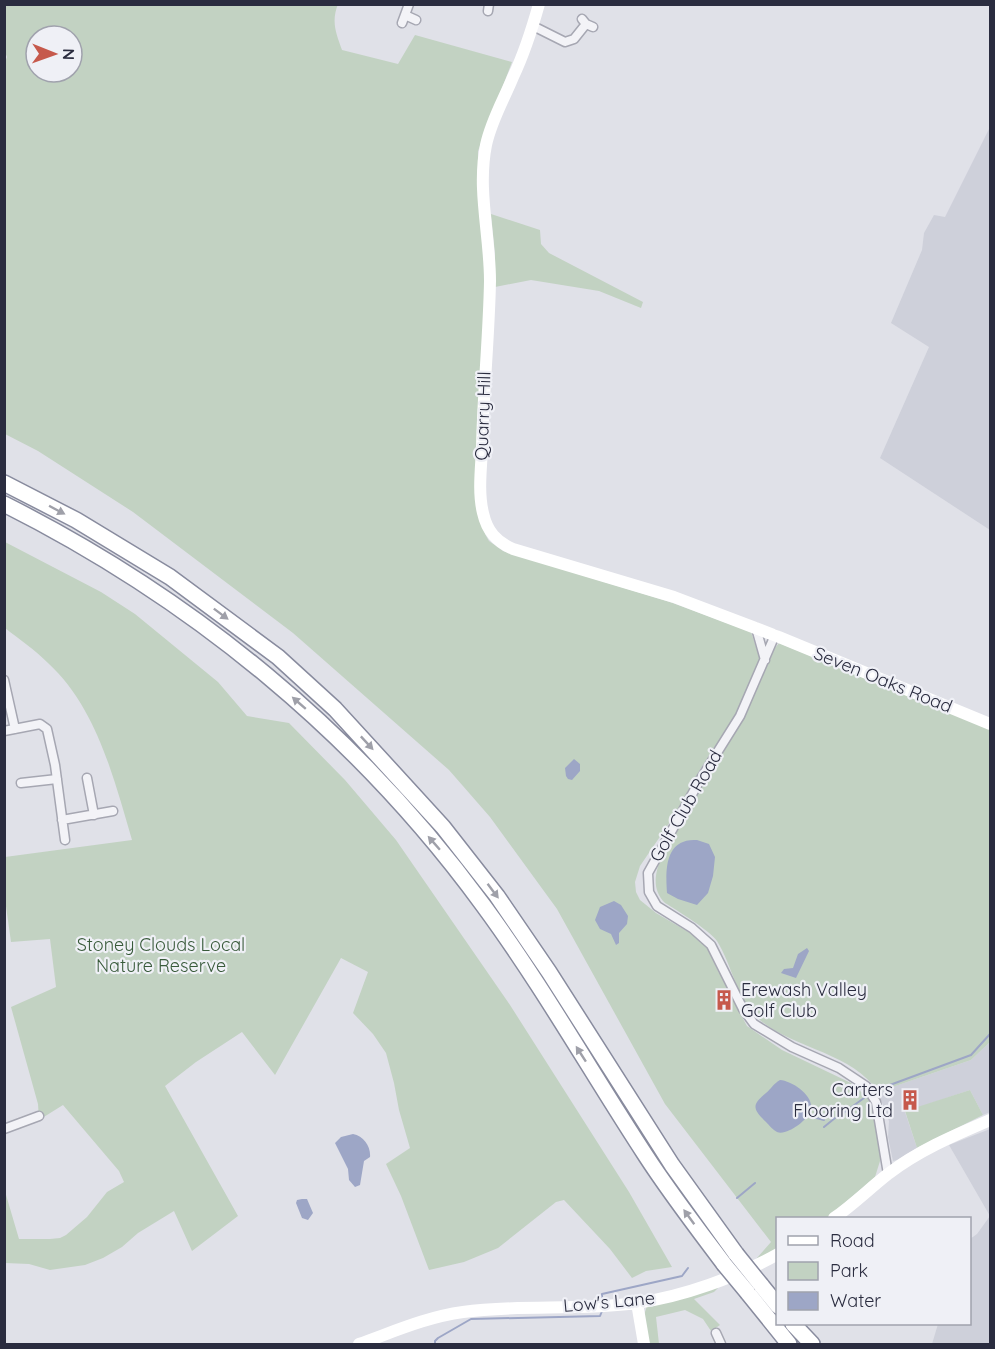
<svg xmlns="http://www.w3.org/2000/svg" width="995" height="1349" viewBox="0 0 995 1349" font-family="Quicksand,sans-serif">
<rect width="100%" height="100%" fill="#e0e1e8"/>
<path fill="#ced0da" d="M990,127V530L880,458L929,347L891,323L922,250L924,233L934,215L945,217Z
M990,1042V1112L983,1115L970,1090L905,1112L917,1148L897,1160L893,1161L888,1137L889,1121L878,1092L971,1060Z
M990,1129V1344H932L938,1324H970V1239L977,1234L990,1216L949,1145Z"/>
<path fill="#c2d2c2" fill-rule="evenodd" d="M338,4C331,22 336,33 342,50L398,64L415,35L512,62L478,151V190L485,255V534L489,541L503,551L670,602L751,632L760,659L742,703L734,718L701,768L674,816L640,866L635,882L636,892L640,900L656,913L697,937L706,945L719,973L724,971L735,1004L747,1026L782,1050L851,1083L868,1098L873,1107L880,1150V1161L875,1177L827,1218H778L777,1250L756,1259L771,1242L665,1104L557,909L490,817L449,770L293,633L133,512L38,451L5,434L4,65L7,57L5,52V5ZM36,36H72V72H36Z
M491,214L540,230L541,244L549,253L643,302L641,308L599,291L531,280L495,287V254Z
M5,542L101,592L135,614L218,682L247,716L289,723L345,780L396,840L510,1005L629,1192L672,1267L646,1271L632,1278L610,1249L564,1200L556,1202L498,1248L464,1262L429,1270L401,1196L386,1164L410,1148L399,1110L394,1083L386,1053L373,1034L353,1013L368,972L341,958L275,1075L242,1032L196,1062L165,1086L238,1216L192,1251L174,1211L138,1233L122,1247L103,1258L85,1265L50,1270L29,1264L5,1263L4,1188L19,1239H50L60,1238L66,1235L87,1217L107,1192L124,1182L119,1171L63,1105L39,1120L38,1104L11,1007L56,987L50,939L11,942L5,899V857L132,840C114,779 97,708 48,663C35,650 19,639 5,628Z
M779,643L990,729V1042L971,1060L878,1092C853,1053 795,1049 761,1021C737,1001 733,967 717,941C709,930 678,911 665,903C650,888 656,870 663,853L747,711L775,648Z
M970,1090L983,1115L917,1148L905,1111Z
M717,1285L718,1288L714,1292L694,1299L720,1325L711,1331L703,1319L685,1310L656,1317L659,1344H648L644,1315L647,1306Z"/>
<path fill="#9da6c6" d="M574,759L580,764V771L572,780L568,779L566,776L565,768Z
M697,840L709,844L715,857L713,876L708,893L697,905L678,899L667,893C666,877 664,849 683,842C687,840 693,840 697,840Z
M614,901L621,905L628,916L627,924L619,933V943L616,945L611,934L600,929L595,920L600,907Z
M807,948L809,951L796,978L781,973L784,969L793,968L798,954Z
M780,1080C792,1081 814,1095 811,1110C808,1120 787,1136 777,1132C773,1130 769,1125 766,1122C753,1109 751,1105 766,1093C771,1089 773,1084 780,1080Z
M353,1134C364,1136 371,1147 370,1157L364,1161L360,1185L355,1187L349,1180L348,1169L335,1143L341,1137Z
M302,1199H307L313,1213L308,1220L302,1218L296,1203L297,1200Z"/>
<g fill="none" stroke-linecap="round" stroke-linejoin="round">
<path stroke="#9da6c6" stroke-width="2" d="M879,1089L971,1055L990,1034
M809,1114L813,1117L824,1120
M842,1114L864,1098
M824,1127L835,1118
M737,1198L755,1183
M602,1297V1294L682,1276L688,1268
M435,1344V1341L438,1338L471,1319L600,1316L602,1311"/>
<g stroke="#a6a7b2" stroke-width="11">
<path id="street" d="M488,11L489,4
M405,15L416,20
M582,19L586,24L593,27
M402,23L409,4
M533,26L565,42L574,39L586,24
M756,628L765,660
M775,635L740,716L700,780L648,873L649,892L657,906L692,928L711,945L743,1009L754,1024L792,1047L839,1068L866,1086L876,1102L888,1174
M4,680L15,729
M4,731L40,724L47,729L55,765L65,840
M87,778L94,815
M21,783L57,779
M62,820L113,811
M4,1129L39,1116
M716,1333L721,1344"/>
</g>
<g stroke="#888b9e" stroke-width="18">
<path id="highway" d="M4,483L76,520L170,577L278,657L335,709L443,827L497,896L549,972L672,1165L736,1254
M4,504C193,599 358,734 483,905C542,985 591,1072 646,1156C670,1193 697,1228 724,1264
M761,1285L778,1306
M748,1293L789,1344
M793,1324L812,1344"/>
</g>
<use href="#street" stroke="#f3f3f7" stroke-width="8"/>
<path stroke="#fff" stroke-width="12" d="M539,4C532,29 524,54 513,77C504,99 491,121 486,145C477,190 490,235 490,281C489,337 483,393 482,449C481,469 478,493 483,513C487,531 496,542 513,549L674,597L779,637L990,724
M834,1218C853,1205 870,1188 888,1174C919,1150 955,1135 990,1120
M637,1303L644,1344
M359,1344C393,1332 426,1317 463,1312C520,1304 579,1311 636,1303C682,1297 737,1277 778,1254"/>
<use href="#highway" stroke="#fff" stroke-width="15"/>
<g stroke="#888b9e" stroke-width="18" stroke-linecap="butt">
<path id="highway-bridge" d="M736,1254L761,1285
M724,1264L748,1293"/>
</g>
<use href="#highway-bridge" stroke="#fff" stroke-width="15"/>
</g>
<defs><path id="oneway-solid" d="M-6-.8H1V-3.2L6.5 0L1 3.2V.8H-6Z" transform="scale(1.5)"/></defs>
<g fill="#9fa0a9">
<use href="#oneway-solid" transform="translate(57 510) rotate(28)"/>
<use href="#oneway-solid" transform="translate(221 614) rotate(37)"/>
<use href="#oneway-solid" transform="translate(299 703) rotate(-139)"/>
<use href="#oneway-solid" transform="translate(367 743) rotate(47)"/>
<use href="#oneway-solid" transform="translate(434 843) rotate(-131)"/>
<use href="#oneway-solid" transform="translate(493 891) rotate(53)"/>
<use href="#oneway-solid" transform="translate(581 1054) rotate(-123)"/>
<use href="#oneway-solid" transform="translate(689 1217) rotate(-126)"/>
</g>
<defs>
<g id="building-bare" transform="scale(1.62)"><path d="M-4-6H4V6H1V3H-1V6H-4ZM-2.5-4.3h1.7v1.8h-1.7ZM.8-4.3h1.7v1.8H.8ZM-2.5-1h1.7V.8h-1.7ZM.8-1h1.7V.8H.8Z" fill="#c6594c" stroke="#eff0f6" stroke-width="2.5" paint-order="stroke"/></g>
</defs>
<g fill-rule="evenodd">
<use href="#building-bare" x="724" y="1000"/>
<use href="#building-bare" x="910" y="1100"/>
</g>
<g text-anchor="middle" stroke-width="4.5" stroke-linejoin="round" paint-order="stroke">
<g font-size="18" fill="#2a2c3f" stroke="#eff0f6">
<text transform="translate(483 416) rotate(-88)" y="6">Quarry Hill</text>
<text transform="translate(883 680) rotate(22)" y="6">Seven Oaks Road</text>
<text transform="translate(686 806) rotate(-60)" y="6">Golf Club Road</text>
<text transform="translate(609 1302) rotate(-5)" y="6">Low's Lane</text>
</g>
<g font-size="18" fill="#385a3a" stroke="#eff0f6">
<text x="161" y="951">Stoney Clouds Local<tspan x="161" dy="21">Nature Reserve</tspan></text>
</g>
<g font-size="18" fill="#2a2c3f" stroke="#eff0f6" text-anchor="start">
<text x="741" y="996">Erewash Valley<tspan x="741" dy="21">Golf Club</tspan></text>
<text x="893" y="1096" text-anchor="end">Carters<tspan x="893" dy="21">Flooring Ltd</tspan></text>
</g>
</g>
<rect width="995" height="1349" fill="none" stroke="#2a2c3f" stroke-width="12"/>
<rect x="776" y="1217" width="195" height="108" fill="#eff0f6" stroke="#a0a2ad" stroke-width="1.5"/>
<rect x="788" y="1236" width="30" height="9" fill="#ffffff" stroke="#a0a2ad" stroke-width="1.5"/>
<text x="830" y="1247" font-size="18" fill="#2a2c3f">Road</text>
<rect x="788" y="1262" width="30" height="18" fill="#c2d2c2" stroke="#a0a2ad" stroke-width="1.5"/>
<text x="830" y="1277" font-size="18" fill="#2a2c3f">Park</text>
<rect x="788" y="1292" width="30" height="18" fill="#9da6c6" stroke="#a0a2ad" stroke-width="1.5"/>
<text x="830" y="1307" font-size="18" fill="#2a2c3f">Water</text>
<g transform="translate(54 54) rotate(91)"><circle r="28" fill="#eff0f6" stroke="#a0a2ad" stroke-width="1.5"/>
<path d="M0-4.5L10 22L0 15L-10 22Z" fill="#c6594c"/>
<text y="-9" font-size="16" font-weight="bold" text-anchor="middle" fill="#2a2c3f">N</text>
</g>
</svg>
